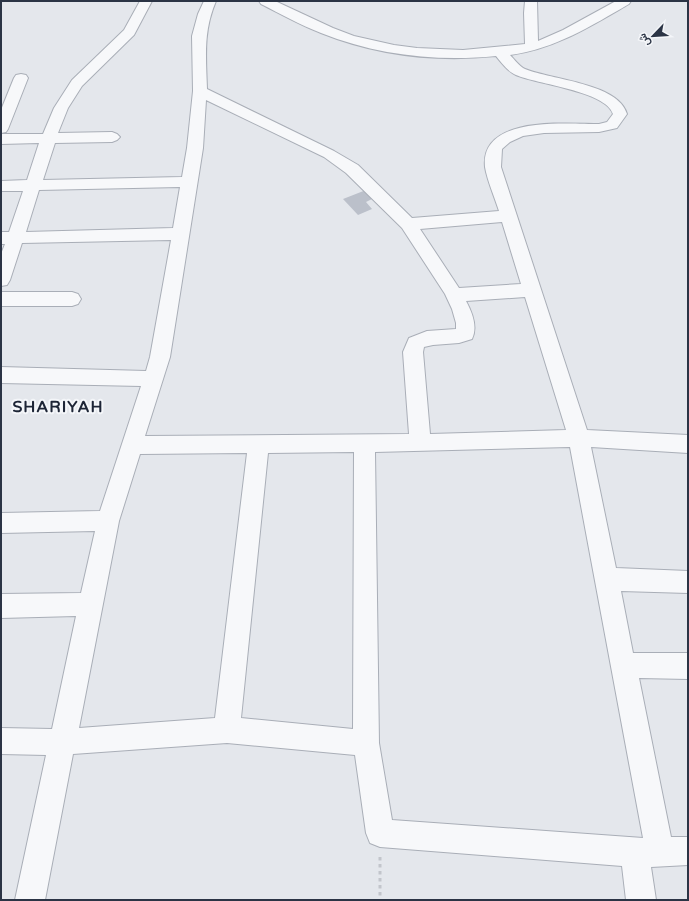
<svg xmlns="http://www.w3.org/2000/svg" width="689" height="901" viewBox="0 0 689 901" font-family="'Varela Round',Vazirmatn,sans-serif">
<rect width="100%" height="100%" fill="#e4e7ec"/>
<path fill="#bbc0ca" d="M366,190L374,198L366,202L372,209L358,215L343,199Z"/>
<g fill="none" stroke-linecap="round" stroke-linejoin="round">
<g stroke="#a9aeb7" stroke-width="2">
<path id="minor" d="M140,1H152L134,35L82,86L68,108L58,133L112,132L117,134L120,137L117,140L112,142L55,143L43,180L182,177L187,148L193,91L192,36L198,14L204,1H216C203,31 206,57 207,89L334,151L358,165L412,218L499,211C495,198 487,180 485,167C480,115 567,124 599,124L607,122L613,114C606,91 536,84 516,75C508,72 501,62 496,56C437,62 376,55 321,33C300,25 281,14 261,4L259,1H275L333,28L354,36L394,45L417,48L463,50L525,44L524,13L525,1H537L538,41L563,30L616,1H631L629,4C591,26 555,49 510,55C514,59 520,67 525,69C552,80 618,83 627,114L617,128L599,132L544,133L523,136L510,142L502,149L501,167L587,430L688,435V453L591,447L616,568L688,571V593L621,591L633,653H688V679L639,678L671,837H688V865L651,867L656,900H626L622,866L380,847L370,843L366,833L355,755L227,743L73,754L45,900H15L46,755L1,754V728L52,729L76,616L1,618V594L81,593L95,531L1,533V513L100,511L141,386L1,383V367L146,371L150,357L171,240L22,243L10,280L7,285L1,286V254L5,244H1V232H9L23,191H1V181L27,180L39,143L1,144V134H43L54,108L72,80L124,30ZM206,100L324,157L346,173L402,228L445,294L452,309L456,323V329L427,331L409,338L403,352L409,434L145,436L170,357L203,148ZM180,187L173,228L26,232L39,190ZM502,222L521,284L459,288L420,229ZM525,297L566,430L430,434L423,352L424,347L433,345L459,343L472,339C478,327 472,312 466,301ZM570,447L643,838L392,820L379,743L375,452ZM354,452L353,729L241,718L268,453ZM247,453L215,718L79,728L119,521L140,454Z
M21,74L26,75L28,78L8,129L6,132L1,133V110L14,78L16,75Z
M1,292H72L78,294L81,299L78,304L72,306H1Z"/>
</g>
<path stroke="#c2c5cb" stroke-width="3" stroke-dasharray="3.5 3.5" stroke-linecap="butt" d="M380,857V900"/>
<use href="#minor" fill="#f7f8fa" fill-rule="evenodd"/>
</g>
<g text-anchor="middle" stroke-width="4" stroke-linejoin="round" paint-order="stroke">
<g font-size="16" font-weight="bold" letter-spacing="1" fill="#1d2536" stroke="#f4f6f9">
<text x="58" y="412">SHARIYAH</text>
</g>
</g>
<rect width="689" height="901" fill="none" stroke="#2b3445" stroke-width="4"/>
<g transform="translate(653 36) rotate(245)" stroke="#f4f6f9" stroke-width="3" paint-order="stroke">
<path d="M0-3L7 15L0 10L-7 15Z" fill="#2b3445"/>
<text y="-6" font-size="11" font-weight="bold" text-anchor="middle" fill="#2b3445">ش</text>
</g>
</svg>
